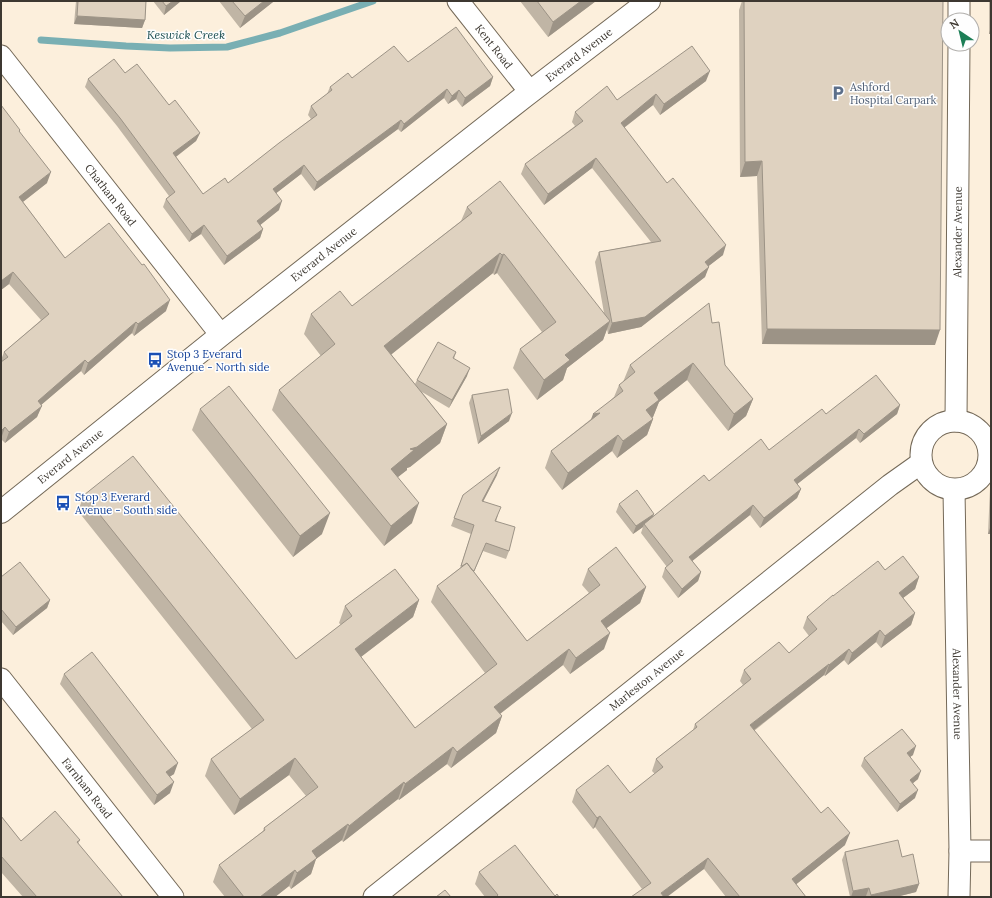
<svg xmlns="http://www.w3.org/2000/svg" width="992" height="898" viewBox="0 0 992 898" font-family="Lora,serif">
<rect width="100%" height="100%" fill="#fcefdc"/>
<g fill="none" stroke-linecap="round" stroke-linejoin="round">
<path stroke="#79afb3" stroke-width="7" d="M41,40L126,46L170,48L227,47L280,33L373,1"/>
<g stroke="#746958" stroke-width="23">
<g id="minor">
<path id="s1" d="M458,1L530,92"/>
<path d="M959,20V1"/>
<path id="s2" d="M1,56L221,335"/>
<circle cx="955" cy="455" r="34"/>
<path id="s3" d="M956,421L959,44"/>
<path id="s4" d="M954,490L960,851L959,897"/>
<path id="s5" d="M1,679L173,897"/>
<path d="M960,851H991"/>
<path id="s6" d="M374,897L890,485L921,463"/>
</g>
</g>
<g stroke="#746958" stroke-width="24">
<g id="tertiary">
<path id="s7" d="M1,512L221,335L525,96L649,1"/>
</g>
</g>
<use href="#minor" stroke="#fff" stroke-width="21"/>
<use href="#tertiary" stroke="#fff" stroke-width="22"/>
</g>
<path fill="#c0b5a5" d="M76,1H146L145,20L142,28L74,24Z
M153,1H181L164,15Z
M219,1H274L273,2L240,28Z
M520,1H596L548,37Z
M742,1H943L935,345L762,344L757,176L740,177L739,10Z
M989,1H991V34H989Z
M408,62L493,77L490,86L462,107L456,99L448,104L444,98L401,132L398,129L314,191L301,174L276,193L279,210L260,225L263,229L260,238L224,265L201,234L189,242L163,207L166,199L169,196L117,126L85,87L88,79L125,73L169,105L200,133L196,141L176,157L203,194L228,183L311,119L308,115L311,106L327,94L330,87L352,78Z
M706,81L660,115L653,105L624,128L723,255L708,266L705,277L641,327L608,334L607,329L603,340L567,368L563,380L537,400L513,368L520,349L542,332L497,273L494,275L493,273L391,354L415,384L417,380L456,352L454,359L467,376L449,408L422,392L447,424L440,443L410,467L407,468V470L397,477L412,523L384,546L272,410L279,390L321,356L304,334L311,314L352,306L461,221L467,207L604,313L595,262L599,252L651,242L592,168L544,205L521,174L525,164L575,126L572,122L575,112L617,100Z
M1,105L20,132L47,183L23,202L65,258L166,311L134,336L132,333L84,375L81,371L41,405L37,417L5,443L1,439V360L4,352L41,320L9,284L1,290Z
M712,323L725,365L753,399L746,416L728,431L687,380L659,402L653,417L652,418L653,419L647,435L617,458L612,451L562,490L545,468L551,451L591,419L614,397L619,385L623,382L630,365Z
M472,395L509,421L478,444L469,403Z
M900,405L897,414L860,443L856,438L797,484L801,489L797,498L760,528L750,515L692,561L701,572L698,581L678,598L662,577L665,568L667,567L641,533L643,527L633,534L616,512L619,504L653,516L709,481L769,450L826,414Z
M200,409L322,534L293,557L192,430Z
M497,475L483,502L498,515L496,522L509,551L506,559L483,551L474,572L527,641L589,593L582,585L588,569L646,587L640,603L606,628L604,649L570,674L563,665L500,714L502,716L496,733L451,768L447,764L399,800L398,799L343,842L342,840L316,859L311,874L291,889L289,886L275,897H225L213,882L219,865L263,831L264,828L306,796L289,775L234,815L205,776L211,759L252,729L78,511L84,495L296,659L341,625L339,623L345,606L419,600L413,617L361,657L415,728L485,673L431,602L437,586L460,568L471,534L451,526L463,495Z
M991,485V534H988L990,488Z
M885,570L919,577L915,589L903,598L915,613L911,625L881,648L876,642L848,665L844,660L825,676L824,675L754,731L845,845L796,884L806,897H726L704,869L642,889L595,827L593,829L572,802L576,790L630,793L655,774L652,771L656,759L693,730L695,724L743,685L740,681L744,670L789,653L809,636L803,628L807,617L833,596Z
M1,577L50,600L47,608L13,635L1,621Z
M64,674L174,774L170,776V793L154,805L60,684Z
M913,755L910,757L918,779L913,783L915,798L897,812L861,766L864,758Z
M991,768V832H990Z
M1,816L21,841L80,840L78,844L123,897H23L1,872Z
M845,852L902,857L919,884L916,892L896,897H867L866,896L860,897H850L842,860Z
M479,872L555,896L559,897H485L475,884Z"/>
<path fill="#9c9386" d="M173,1H181L164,15L166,6Z
M264,1H274L273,2L240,28L245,16Z
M581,1H596L548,37L553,22Z
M77,16L145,20L142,28L74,24Z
M991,27V34H989Z
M710,71L706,81L660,115L664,104Z
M493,77L490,86L462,107L465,98Z
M447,89L444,98L401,132L404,124Z
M459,90L456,99L448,104L452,96Z
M656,94L653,105L617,133L621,123Z
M401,120L398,129L314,191L317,182Z
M200,133L196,141L169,162L173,153Z
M596,158L592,168L544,205L548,194Z
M762,161L757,176L740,177L745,162Z
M304,165L301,174L270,198L273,189Z
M51,172L47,183L15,208L19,197Z
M282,201L279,210L254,230L257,221Z
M204,225L201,234L189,242L192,234Z
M263,229L260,238L224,265L227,256Z
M726,245L723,255L701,272L705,262Z
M500,253L493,273L377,366L384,346Z
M504,254L497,273L494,275L502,255Z
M709,267L705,277L641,327L608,334L612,323Z
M13,272L9,284L1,290V281Z
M170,300L166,311L134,336L138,324Z
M610,321L603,340L567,368L563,380L537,400L544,380L565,355Z
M136,322L132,333L84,375L88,363Z
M767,329L940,330L935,345L762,344Z
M85,360L81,371L34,411L42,406L37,417L5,443L9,432L38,401Z
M693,363L687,380L659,402L653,417L640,427L646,410L654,393Z
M470,368L467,376L449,408L452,400Z
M753,399L746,416L728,431L734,414Z
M900,405L897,414L860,443L864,434Z
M512,413L509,421L478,444L481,436Z
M600,413L587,430L593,414Z
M653,419L647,435L617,458L623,441Z
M447,424L440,443L410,467L407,468V470L383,489L391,469L410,449Z
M5,427L1,439V431Z
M859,429L856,438L791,489L794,480Z
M618,435L612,451L562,490L568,473Z
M500,467L497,475L479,509L482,501Z
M801,489L797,498L760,528L764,518Z
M419,503L412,523L384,546L391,526Z
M753,505L750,515L686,566L689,557Z
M330,513L322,534L293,557L300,536Z
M654,514L651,522L644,524L643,527L633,534L636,526Z
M991,525V534H988Z
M701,572L698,581L678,598L682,589Z
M919,577L915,589L895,604L899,593Z
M646,587L640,603L595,637L601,621Z
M50,600L47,608L13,635L16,627Z
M419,600L413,617L349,666L355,649Z
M915,613L911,625L881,648L885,636Z
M880,630L876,642L848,665L852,653Z
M610,633L604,649L570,674L576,658Z
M569,649L563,665L488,723L494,707Z
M849,649L844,660L825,676L829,665Z
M829,664L824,675L745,737L750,725Z
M502,716L496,733L451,768L457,752Z
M916,746L913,755L904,761L907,753Z
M453,747L447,764L399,800L405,784Z
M295,758L289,775L234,815L240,799Z
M178,763L174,774L162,782L166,772Z
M921,771L918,779L907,788L910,780Z
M174,782L170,793L154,805L157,795Z
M404,782L398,799L343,842L349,826Z
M918,790L915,798L897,812L900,804Z
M600,816L595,827L593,829L597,818Z
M348,824L342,840L316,859L311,874L291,889L297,873L312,851Z
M850,833L845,845L788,891L792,879Z
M708,858L704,869L667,897H660L661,893Z
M295,870L289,886L275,897H260Z
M919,884L916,892L896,897H870L871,895Z
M869,888L866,896L860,897H851L853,891Z"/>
<path fill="#dfd2c0" stroke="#9c9386" d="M78,1H146L145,20L77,16Z
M162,1H173L166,6Z
M232,1H264L245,16Z
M537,1H581L553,22Z
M744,1H943L940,330L767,329L762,161L745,162Z
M456,27L493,77L465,98L459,90L452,96L447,89L404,124L401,120L317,182L304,165L273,189L282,201L257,221L263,229L227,256L204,225L192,234L166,199L175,192L120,118L88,79L114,59L125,73L137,64L169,105L175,100L200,133L173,153L203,194L225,178L228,183L279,143L317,115L311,106L332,90L330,87L348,73L352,78L394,46L408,62Z
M692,46L710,71L664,104L656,94L621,123L667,183L673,178L726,245L705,262L709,267L645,317L612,323L599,252L661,241L596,158L548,194L525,164L583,121L575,112L607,86L617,100Z
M1,105L20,130L19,131L51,172L19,197L65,258L109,223L142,265L144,264L170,300L138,324L136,322L88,363L85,360L38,401L42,406L9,432L5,427L1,431V362L8,357L4,352L49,314L13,272L1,281Z
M500,181L610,321L565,355L570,360L544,380L520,349L556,322L509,260L504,254L502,255L500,253L384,346L447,424L417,447L410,449L414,450L391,469L419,503L391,526L279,390L335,344L311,314L340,291L352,306L472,213L467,207Z
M709,303L712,323L719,322L725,365L753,399L734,414L693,363L654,393L659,400L646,410L653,419L623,441L618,435L568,473L551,451L600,413L593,414L623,391L619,385L635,372L630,365Z
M438,342L456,352L453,358L470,368L452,400L417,380Z
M876,375L900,405L864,434L859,429L794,480L801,489L764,518L753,505L689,557L701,572L682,589L665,568L673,561L644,524L704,475L709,481L761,439L769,450L822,409L826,414Z
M229,386L330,513L300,536L200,409Z
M508,389L512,413L481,436L472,395Z
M133,456L296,659L352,616L345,606L395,569L419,600L355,649L415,728L497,664L437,586L467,563L527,641L600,585L588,569L616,547L646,587L601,621L610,633L576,658L569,649L494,707L502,716L457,752L453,747L405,784L404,782L349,826L348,824L312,851L317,858L297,873L295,870L260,897H244L219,865L265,830L264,828L318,787L295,758L240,799L211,759L264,720L84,495Z
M500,467L482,501L501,507L495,521L515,527L509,551L486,543L474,571L472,570L467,563L462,566H461L474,525L454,518L463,495Z
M637,490L654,514L636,526L619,504Z
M903,556L919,577L899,593L915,613L885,636L880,630L852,653L849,649L829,665V664L750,725L821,813L828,807L850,833L792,879L806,897H740L708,858L661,893L664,897H631L651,883L600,816L597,818L576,790L608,765L630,793L663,767L656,759L697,727L695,724L751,679L744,670L779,642L789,653L817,629L807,617L833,595V596L878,561L885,570Z
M20,562L50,600L16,627L1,609V577Z
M92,652L178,763L166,772L174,782L157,795L64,674Z
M902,729L916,746L907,753L921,771L910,780L918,790L900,804L864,758Z
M55,811L80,840L77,842L123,897H37L1,856V816L21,841Z
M898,840L902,857L913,854L919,884L871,895L869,888L853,891L845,852Z
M515,845L555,896L557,894L559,897H496L498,895L479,872Z
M445,890L451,897H436Z"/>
<defs>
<g id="parking-bare" transform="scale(1.2)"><path d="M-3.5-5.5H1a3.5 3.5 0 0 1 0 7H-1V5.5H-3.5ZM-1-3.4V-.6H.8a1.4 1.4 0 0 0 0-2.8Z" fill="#5c6f8a" stroke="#fefefe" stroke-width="2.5" paint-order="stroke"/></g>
<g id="bus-bare" transform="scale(1.2)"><path d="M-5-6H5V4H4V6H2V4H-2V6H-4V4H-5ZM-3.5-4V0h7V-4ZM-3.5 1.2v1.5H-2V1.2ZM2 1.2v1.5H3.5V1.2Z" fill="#1a4fb4" stroke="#fefefe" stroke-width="2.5" paint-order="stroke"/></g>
</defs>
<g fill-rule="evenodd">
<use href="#parking-bare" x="838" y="93"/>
<use href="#bus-bare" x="155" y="360"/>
<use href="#bus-bare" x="63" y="503"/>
</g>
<g text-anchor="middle" stroke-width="3" stroke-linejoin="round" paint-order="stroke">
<g font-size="11" fill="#3d3831" stroke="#fefefe">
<text dy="4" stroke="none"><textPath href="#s1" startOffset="58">Kent Road</textPath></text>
<text dy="4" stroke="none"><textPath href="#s7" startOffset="737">Everard Avenue</textPath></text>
<text dy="4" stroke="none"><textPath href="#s2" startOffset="177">Chatham Road</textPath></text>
<text dy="4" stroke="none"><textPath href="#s3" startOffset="189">Alexander Avenue</textPath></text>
<text dy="4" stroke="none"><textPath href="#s7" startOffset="413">Everard Avenue</textPath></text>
<text dy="4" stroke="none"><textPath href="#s7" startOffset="89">Everard Avenue</textPath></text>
<text dy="4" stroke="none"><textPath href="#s6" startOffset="349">Marleston Avenue</textPath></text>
<text dy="4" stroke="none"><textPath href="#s4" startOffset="204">Alexander Avenue</textPath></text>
<text dy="4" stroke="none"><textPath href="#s5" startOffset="139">Farnham Road</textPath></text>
</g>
<g font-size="11" fill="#4e5e75" stroke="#fefefe" text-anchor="start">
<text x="850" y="91">Ashford<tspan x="850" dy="13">Hospital Carpark</tspan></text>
</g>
<g font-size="11" fill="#164399" stroke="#fefefe" text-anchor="start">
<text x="167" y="358">Stop 3 Everard<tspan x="167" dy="13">Avenue - North side</tspan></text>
<text x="75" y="501">Stop 3 Everard<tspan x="75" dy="13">Avenue - South side</tspan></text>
</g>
<g font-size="12" font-style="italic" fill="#205154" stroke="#fefefe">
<text x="186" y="39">Keswick Creek</text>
</g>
</g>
<rect width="992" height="898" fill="none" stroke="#3d3831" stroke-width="4"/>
<g transform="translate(960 32) rotate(325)"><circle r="19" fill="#fefefe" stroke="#b1afac"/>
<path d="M0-3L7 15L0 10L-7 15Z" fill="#1c7e56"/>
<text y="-6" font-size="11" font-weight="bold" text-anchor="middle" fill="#3d3831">N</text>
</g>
</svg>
